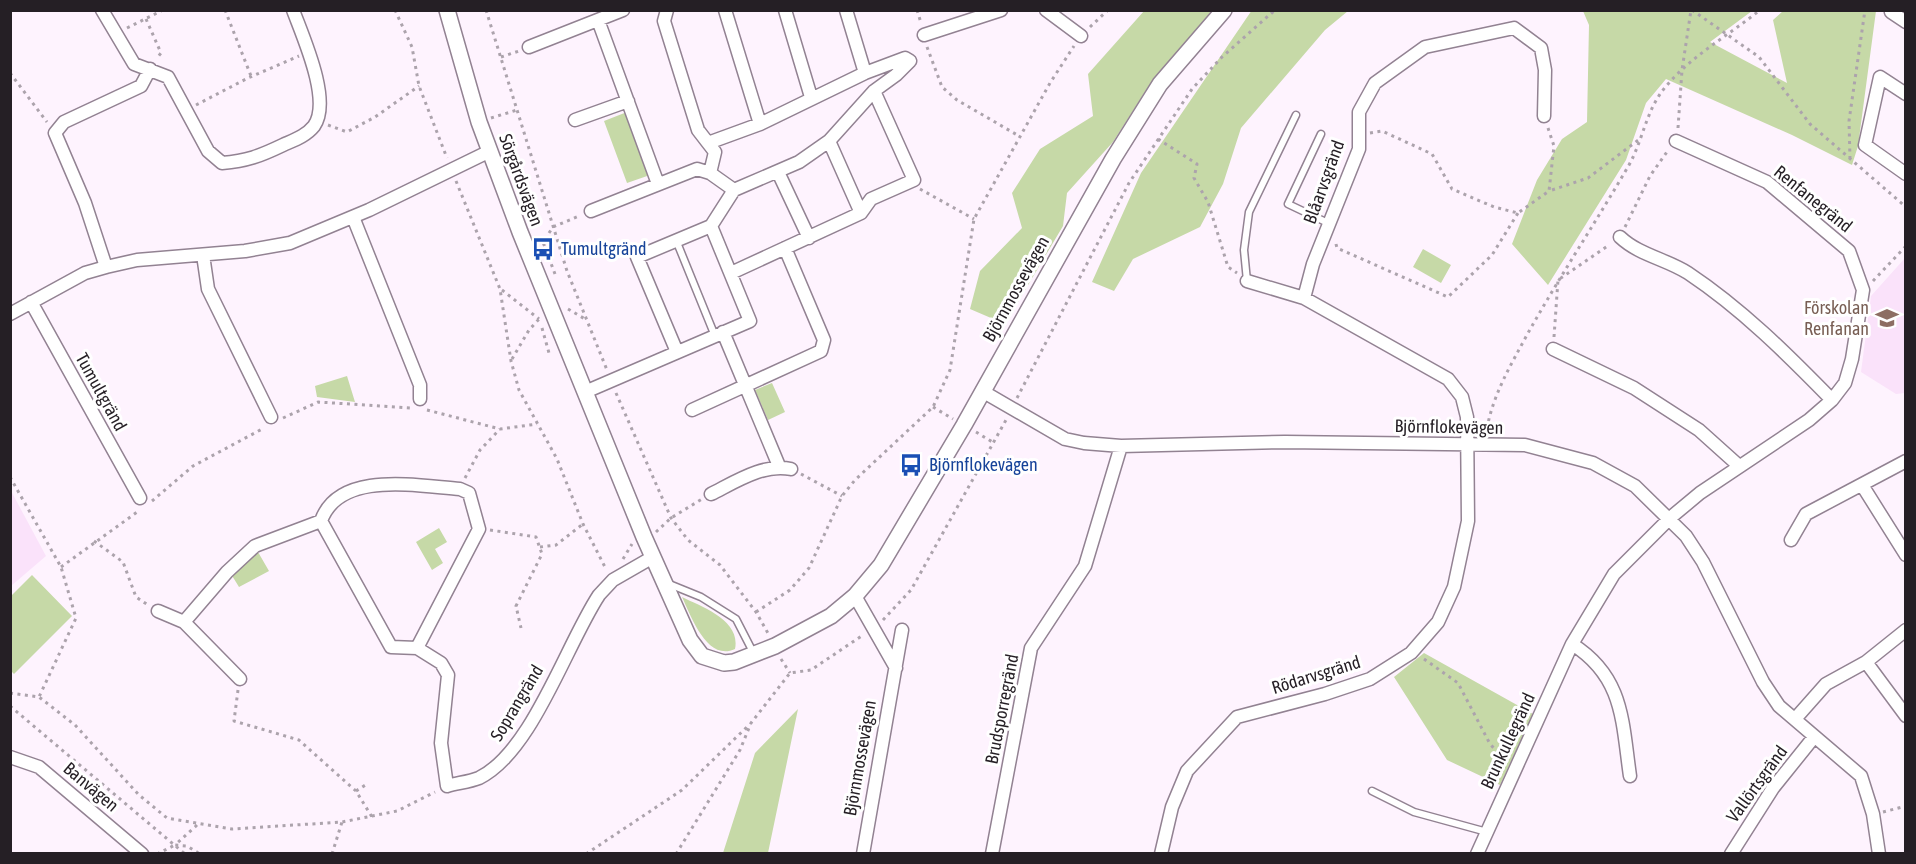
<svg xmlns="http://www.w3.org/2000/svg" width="1916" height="864" viewBox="0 0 1916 864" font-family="'Asap Condensed',sans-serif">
<rect width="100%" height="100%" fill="#fef3fe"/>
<path fill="#fae2fa" d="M1905,258V393L1896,394L1861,372L1871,296Z
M10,489L46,556L11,586H10Z"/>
<path fill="#c6d9a7" d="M1252,10L1348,11L1325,30L1241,128L1223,184L1200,227L1133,259L1114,291L1092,282L1141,173Z
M1144,11H1212L1154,78L1113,142L1067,193L1063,226L1005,324L970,309L980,271L1022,228L1012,193L1040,149L1093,116L1088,74Z
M1583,11H1752L1710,42L1787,83L1773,20L1783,11H1876L1858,146L1852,165L1792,135L1666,79L1646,103L1626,160L1548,285L1512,244L1537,180L1562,139L1587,122L1589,25Z
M627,112L650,175L627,183L604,121Z
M1423,249L1451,265L1441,283L1413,267Z
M347,376L355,402L317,397L315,386Z
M772,383L785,412L768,420L755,390Z
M439,528L447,542L435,549L443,563L432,570L416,542Z
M258,552L269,571L239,587L231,574Z
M32,575L72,616L14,674L10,670L11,596Z
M682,597C702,607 741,620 735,649C707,662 691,616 682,597Z
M1424,653L1533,714L1500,785L1447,760L1394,677Z
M798,709L768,853H723L755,753Z"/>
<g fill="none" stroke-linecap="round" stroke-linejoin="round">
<g stroke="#928292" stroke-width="9">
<path id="service" d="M1321,134L1288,204L1328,223
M676,240L715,336
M1247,281L1244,250L1249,212L1296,115
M669,584L701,597L736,619L754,654
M1372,791L1414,812L1487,832"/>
</g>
<g stroke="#928292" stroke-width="15">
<path id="minor" d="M102,10L134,64L168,77L208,151L222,163C247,161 260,156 283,145C294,140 306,136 314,126C332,101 303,37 293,10
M667,10L664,21L698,130L708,143
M725,10L760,124
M785,10L811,97
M846,10L865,73
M1046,10L1081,36
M1891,12L1906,22
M598,20L658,184
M924,35L1001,10
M529,47L623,10
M1906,94L1880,77L1865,145L1906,174
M575,120L628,101
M829,141L861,213
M778,172L809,238
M710,173L715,152L708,143L760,124L865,73L905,58L910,61
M591,211L697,169L710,173L734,190
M353,217L420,385V399
M711,226L734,190L799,162L829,141L874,91L896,75L910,61
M1620,237C1639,255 1666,259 1688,273C1742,309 1787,354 1832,400
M203,255L208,289L271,417
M106,267L85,203L55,133L64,122L141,86L150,69
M731,273L861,213L871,199L914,180L874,91
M1304,298L1313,264L1359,149V112L1375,83L1425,47L1514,28L1541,48L1545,70L1544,116
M31,302L140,498
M10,314L85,273L106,267L137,260L245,251L290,243L369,210L490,151
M723,332L779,466
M1553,349L1634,388L1699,430L1738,465
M982,391L1065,439L1084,443L1121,446L1285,442L1525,445L1593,463L1635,486L1686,536L1703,562L1763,682L1779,706L1861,776L1873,814L1879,854
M585,392L750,321L711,226L637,257L677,352
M692,410L821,351L824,340L785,248
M1862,485L1906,555
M711,494C735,482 764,463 791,469
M321,521L391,647L417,648
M1791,540L1806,514L1906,461
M855,596L896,668
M158,611L184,622L240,679
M184,622L227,572L255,546L321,521C339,470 417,486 460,489L469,493L479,529L417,648L441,663L448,675L441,743L447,786C457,783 469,782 479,778C532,752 566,645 599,595L613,580L653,557
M1572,644C1624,677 1622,721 1630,776
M1866,662L1906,716
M1795,719L1826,684L1866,662L1906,630
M10,757L39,767L142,854
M863,854L902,630
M992,854L1031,648L1085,566L1121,446
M1161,854L1172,807L1187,771L1237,717L1325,694L1370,679L1411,653L1438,622L1454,587L1468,521L1467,417L1462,397L1448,379L1304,298L1247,281
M1477,854L1572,644L1614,574L1670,518L1700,493L1809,420L1832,400L1845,383L1852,359L1863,290L1849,251L1767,182L1676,141
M1731,854L1773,788L1814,737"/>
</g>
<g stroke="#928292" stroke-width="18">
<path id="tertiary" d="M447,10L479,122L520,232L644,537L690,640L702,656L724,663L734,662L775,646L831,616L855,596L881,565L964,425L1113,159L1160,84L1224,10"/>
</g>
<path stroke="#aca3ac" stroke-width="3" stroke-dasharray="3 4.5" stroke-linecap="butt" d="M225,10L251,76
M395,10L412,47L419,86L447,158
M486,10L567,271L607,370
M917,10L921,23
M1692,10L1759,57L1810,124L1906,207
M146,19L161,53L157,58
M1090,27L1108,10
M127,28L163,10
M927,47L942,87L957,100L1019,136
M501,57L519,51
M10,73L47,122
M196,105L248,78L299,56
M491,118L517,110
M328,125L347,132L375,117L419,86
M1548,128L1554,146L1549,191L1588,178L1641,138
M1678,128L1682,70L1691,10
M1370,133L1382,131L1432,154L1452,189L1494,207L1518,213L1549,191
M1158,139L1197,164L1194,178L1208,202L1228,267L1237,273
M1850,159L1849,121L1865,10
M456,181L500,289L511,361L519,390L557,459L583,524L606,569
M920,189L974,219
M1625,227L1650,176L1669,149
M1336,244L1337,248L1448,297L1492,255L1518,213
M555,274L543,242L553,227L579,216
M1873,281L1906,246
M502,290L539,319
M568,309L585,319
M542,328L549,353
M1554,337L1558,280L1609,245
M512,359L529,330L540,318
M616,393L671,518L688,540L720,565L756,612L769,635
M1017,398L1129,183L1192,89L1222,57L1275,10
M933,407L953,419
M427,410L500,429L537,424
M283,418L318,402L411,408
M1479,429L1487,428C1494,392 1511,365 1528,333C1560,276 1596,222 1629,165C1644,138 1646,108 1668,84C1693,55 1729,35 1760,10
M976,432L994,443
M801,474L842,496
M10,477L61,567L76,618L39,697
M465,478L480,450L500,429
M152,501L193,466L264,428
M490,530L536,537L542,554L516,606L521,628
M656,532L671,518L702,499
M94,541L123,562L136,597L148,605
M540,547L556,545L583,524
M623,559L632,544
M61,567L140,510
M756,612L790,590L809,568L842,496L855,480L933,407L950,370L974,219L1050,83L1074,46
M883,620L911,590L1006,420
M781,659L790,673
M1424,659L1458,683L1490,744L1506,761
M238,690L234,721L299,740L356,791L372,817
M10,693L39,697L75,725L139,795L167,818L232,829L342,822L397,811L435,792
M10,706L185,854
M356,791L367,784
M1883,812L1906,806
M197,825L175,845L187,846L200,854
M157,854L175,845
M332,854L342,822
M586,854L682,790L750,724
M676,854L740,750L751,723L790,673L811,670L863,635"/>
<use href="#service" stroke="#fff" stroke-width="6"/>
<use href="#minor" stroke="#fff" stroke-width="12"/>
<use href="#tertiary" stroke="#fff" stroke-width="15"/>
</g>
<defs>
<g id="bus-bare" transform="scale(1.8)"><path d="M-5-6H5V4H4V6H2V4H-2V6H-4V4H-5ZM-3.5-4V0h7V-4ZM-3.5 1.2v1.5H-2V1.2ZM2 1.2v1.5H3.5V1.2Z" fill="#1a4fb4" stroke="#fff" stroke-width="2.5" paint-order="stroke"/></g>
<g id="school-bare" transform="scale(1.8)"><path d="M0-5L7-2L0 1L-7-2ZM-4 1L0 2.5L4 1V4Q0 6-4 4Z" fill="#8d6e63" stroke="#fff" stroke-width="2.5" paint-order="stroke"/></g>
</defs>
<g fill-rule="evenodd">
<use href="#bus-bare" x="543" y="249"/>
<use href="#school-bare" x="1887" y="318"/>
<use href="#bus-bare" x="911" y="465"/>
</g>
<g text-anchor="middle" stroke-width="6" stroke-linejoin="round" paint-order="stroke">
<g font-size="18" fill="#251f25" stroke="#fff">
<text transform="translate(521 180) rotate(70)" y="6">Sörgårdsvägen</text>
<text transform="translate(1324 182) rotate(-70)" y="6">Blåarvsgränd</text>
<text transform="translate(1813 199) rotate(39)" y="6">Renfanegränd</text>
<text transform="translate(1016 289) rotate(-61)" y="6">Björnmossevägen</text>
<text transform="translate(101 392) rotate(61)" y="6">Tumultgränd</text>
<text transform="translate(1449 427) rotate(1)" y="6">Björnflokevägen</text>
<text transform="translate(1316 675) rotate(-17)" y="6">Rödarvsgränd</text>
<text transform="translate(517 703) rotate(-59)" y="6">Soprangränd</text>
<text transform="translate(1002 709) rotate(-79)" y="6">Brudsporregränd</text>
<text transform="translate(1508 741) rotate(-65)" y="6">Brunkullegränd</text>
<text transform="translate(860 758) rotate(-80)" y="6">Björnmossevägen</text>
<text transform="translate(1757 784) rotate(-54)" y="6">Vallörtsgränd</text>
<text transform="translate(91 787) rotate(40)" y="6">Banvägen</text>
</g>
<g font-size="18" fill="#164399" stroke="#fff" text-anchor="start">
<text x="561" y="255">Tumultgränd</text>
<text x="929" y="471">Björnflokevägen</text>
</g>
<g font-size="18" fill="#785e54" stroke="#fff" text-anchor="end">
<text x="1869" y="314">Förskolan<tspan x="1869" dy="21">Renfanan</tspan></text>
</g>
</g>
<rect width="1916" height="864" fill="none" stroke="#251f25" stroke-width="24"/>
</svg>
